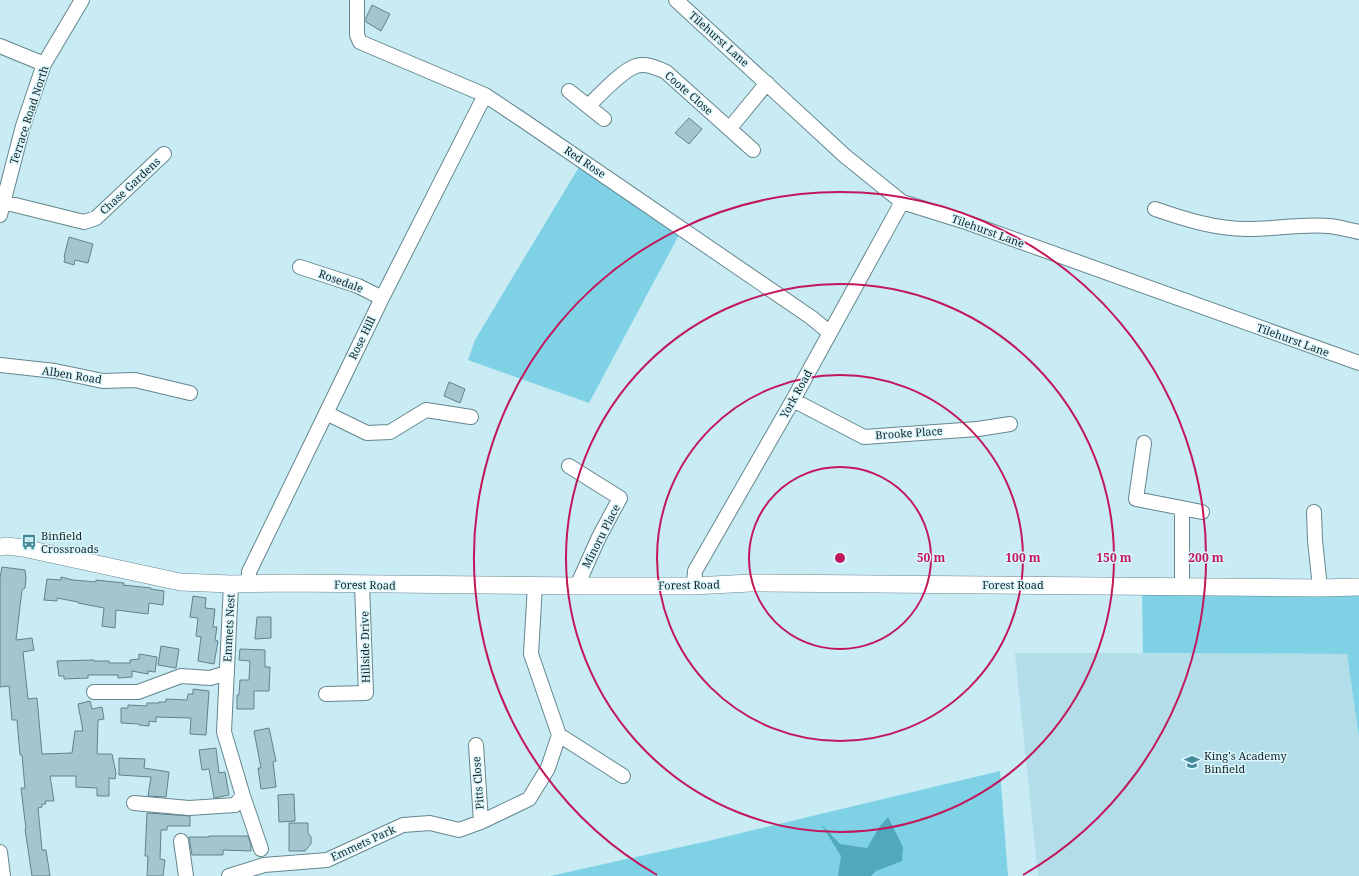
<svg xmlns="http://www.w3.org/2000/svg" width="1359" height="876" viewBox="0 0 1359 876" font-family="'Noto Serif',serif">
<rect width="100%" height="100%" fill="#c8ebf4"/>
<path fill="#b3dee9" d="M1015,653L1347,654L1359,738V876H1038Z"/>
<path fill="#7fd2e6" d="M579,167L679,235L589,403L468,360L475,340Z
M1359,592V738L1347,654L1143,653L1142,593Z
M1000,771L1008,876H550L708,841Z"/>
<path fill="#51a8bc" d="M888,817L903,847L902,861L876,871L871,876H838L841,856L821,824L840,844L867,848L880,826Z"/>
<path fill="#a3c6ce" stroke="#62828b" d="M372,5L390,14L381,31L366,22V18Z
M689,118L702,129L689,144L675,133Z
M69,237L93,244L88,263L75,260L74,265L64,262L65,257H64Z
M449,382L465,389L460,403L444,396Z
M2,567L25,570L26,578L25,588L22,590L16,640L32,638L34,650L23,652L28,699L37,698L42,754L72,753L75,731H83L78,704L90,701L92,709L102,707L104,719L98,720L97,754H112L116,773L115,779L109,778V796H97V788L76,787V776H50L54,801H45L46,804H42V807L38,808L42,850H46L50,876H32L25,829H26L21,788H25L22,755H20L17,720H12L9,686L0,687V578Z
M61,577L73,580L96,582V580L124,583L123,585L151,588V589L164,591L163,605L149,603L148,614L116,610L115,628L102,626L104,608L78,603V602L57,598V601L44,600L47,579L61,580Z
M193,596L206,598L205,608L215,609L213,627H217L215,640L218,641L214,664L198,661L201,637L196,636L198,618L190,617Z
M257,617H271V638L255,639Z
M161,646L179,649L176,668L158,665Z
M240,649L265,650V667H270L269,691H254V709H237V695H239L240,680H249L250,661L239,660Z
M139,654L157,657L155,672L148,671V674L132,671V677L118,678V675H88V678L64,679V676H59L57,661L94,660V661H109V663H130V660L139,659Z
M193,689L209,691L206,735L190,734L191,718L156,717V722L149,721V726L139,725V724L121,723V708H128V705L147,706V703H159V702H166V699L187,700L188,694H193Z
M269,728L276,761L273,762L276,787L261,789L258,768H261L254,731Z
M216,748L219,773L225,772L229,795L214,798L209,769L202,770L199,750Z
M119,758L145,759L144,768L169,772L166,797L148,796L151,777L119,775Z
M294,794L295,821L279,822L278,795Z
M147,813L190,816V826H167V830H161L160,859L165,860L163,876H147L148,856H145Z
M289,823H308V833L311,837V844L305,851H289Z
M209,836H248L251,845V851L223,850V855H192L189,837H209Z"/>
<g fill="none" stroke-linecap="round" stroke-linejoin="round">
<g stroke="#65868e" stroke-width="16">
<path id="minor" d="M357,0V35L360,42L485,95L524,121L812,318L830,333
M676,0L845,156L902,202L963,221L1359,363
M0,46L44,64
M569,91L604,119
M588,106C600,95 621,71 636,66C646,63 657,68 666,72L753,150
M730,128L767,83
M3,202L84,222L96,218L164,154
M1155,209C1184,219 1215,229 1247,229C1274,229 1301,224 1329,226C1339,227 1349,230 1359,232
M0,215L23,126L44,64L82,0
M300,267L358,286L382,298
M0,365L55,371L103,381L135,380L190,393
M793,400L864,437L978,429L1010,424
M326,413L367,433L390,432L426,410L471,417
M1144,443L1136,499L1182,508V586
M569,466L620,498L599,537L577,586
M1182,508L1202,512
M1314,512L1315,540L1320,588
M231,584L224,732L243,796L261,849
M249,584V572L382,298L485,95
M694,586L695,571L793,400L902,202
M94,692H138L181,676L210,678L227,673
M326,694L366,693L362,585
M559,735L623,776
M476,745L481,822
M134,803L189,808L235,805L243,796
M181,841L186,876
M0,852L3,876
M229,876L264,865L327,860L403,825L430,823L459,830L481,822L529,799L548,768L559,735L531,654L535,585"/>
</g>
<g stroke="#65868e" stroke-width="18">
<path id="major" d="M0,547L7,546L23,548L180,582L231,584L290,583L577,586H694L750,583L1320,588L1359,587"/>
</g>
<use href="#minor" stroke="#fff" stroke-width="14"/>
<use href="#major" stroke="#fff" stroke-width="17"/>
</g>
<g fill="none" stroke="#c2185b" stroke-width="2">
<circle cx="840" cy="558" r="91"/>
<circle cx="840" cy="558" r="183"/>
<circle cx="840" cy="558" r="274"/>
<path d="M657 875A366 366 0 1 1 1023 875"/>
</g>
<defs>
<g id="bus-bare" transform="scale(1.2)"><path d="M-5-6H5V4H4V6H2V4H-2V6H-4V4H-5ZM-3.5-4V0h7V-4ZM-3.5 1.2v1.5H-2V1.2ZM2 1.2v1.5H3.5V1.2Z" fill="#458998" stroke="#daf7fe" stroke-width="2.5" paint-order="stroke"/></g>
<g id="school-bare" transform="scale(1.2)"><path d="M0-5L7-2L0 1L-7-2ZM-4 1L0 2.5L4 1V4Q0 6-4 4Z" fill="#458998" stroke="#daf7fe" stroke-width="2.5" paint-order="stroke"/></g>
</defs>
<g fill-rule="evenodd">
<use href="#bus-bare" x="29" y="542"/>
<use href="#school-bare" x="1192" y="762"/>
</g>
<g text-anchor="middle" stroke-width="3" stroke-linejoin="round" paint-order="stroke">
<g font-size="11" fill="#172427" stroke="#daf7fe">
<text transform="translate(719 39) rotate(42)" y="4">Tilehurst Lane</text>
<text transform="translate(689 93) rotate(41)" y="4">Coote Close</text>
<text transform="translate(29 115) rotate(-72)" y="4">Terrace Road North</text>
<text transform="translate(585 162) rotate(34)" y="4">Red Rose</text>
<text transform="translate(130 186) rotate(-43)" y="4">Chase Gardens</text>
<text transform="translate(988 231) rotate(20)" y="4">Tilehurst Lane</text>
<text transform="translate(341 281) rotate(20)" y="4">Rosedale</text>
<text transform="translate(362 338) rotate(-64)" y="4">Rose Hill</text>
<text transform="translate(1293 340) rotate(20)" y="4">Tilehurst Lane</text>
<text transform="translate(72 375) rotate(9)" y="4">Alben Road</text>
<text transform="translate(796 394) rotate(-61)" y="4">York Road</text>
<text transform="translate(909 433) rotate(-4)" y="4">Brooke Place</text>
<text transform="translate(601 536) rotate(-63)" y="4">Minoru Place</text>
<text transform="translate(365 585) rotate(1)" y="4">Forest Road</text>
<text transform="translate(689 585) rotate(-1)" y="4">Forest Road</text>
<text x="1013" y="589">Forest Road</text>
<text transform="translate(229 628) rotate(-87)" y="4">Emmets Nest</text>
<text transform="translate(365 647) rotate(-91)" y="4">Hillside Drive</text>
<text transform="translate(478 783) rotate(-94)" y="4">Pitts Close</text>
<text transform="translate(363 843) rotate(-25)" y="4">Emmets Park</text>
</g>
<g font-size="11" fill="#172427" stroke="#daf7fe" text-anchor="start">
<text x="41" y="540">Binfield<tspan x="41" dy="13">Crossroads</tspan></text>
<text x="1204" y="760">King's Academy<tspan x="1204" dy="13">Binfield</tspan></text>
</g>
</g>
<circle cx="840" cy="558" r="6" fill="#c2185b" stroke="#daf7fe" stroke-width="2"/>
<g font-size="12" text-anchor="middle" font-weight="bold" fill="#c2185b" stroke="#daf7fe" stroke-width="3" stroke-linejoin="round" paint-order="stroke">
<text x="931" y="562">50 m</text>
<text x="1023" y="562">100 m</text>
<text x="1114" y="562">150 m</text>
<text x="1206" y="562">200 m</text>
</g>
</svg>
